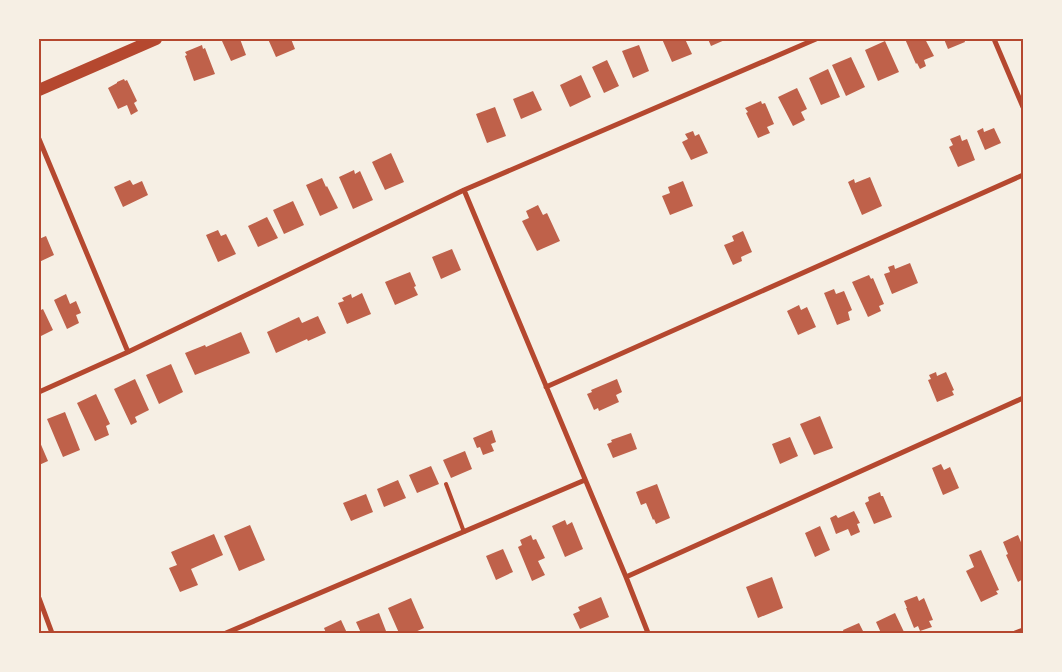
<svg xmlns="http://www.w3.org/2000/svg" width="1062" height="672" viewBox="0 0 1062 672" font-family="'Alegreya Sans',sans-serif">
<rect width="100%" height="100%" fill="#f6efe4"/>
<path fill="#bf614a" d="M227,39H240L246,55L231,61L222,41Z
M268,39H291L295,49L276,57Z
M662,39H685L692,54L672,62Z
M708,39H727L711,46Z
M905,39H925L934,56L924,60L926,66L920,69L917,63L916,64Z
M944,39H964L965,42L948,49Z
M885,41L899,72L878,81L865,50Z
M202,45L203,49L205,48L215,74L194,81L185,56L187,55L185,52Z
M639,45L649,71L633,78L622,51Z
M851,57L865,87L846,96L832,65Z
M607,60L619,86L604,93L592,67Z
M828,69L840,97L821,105L809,78Z
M581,75L591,97L570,107L560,85Z
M124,79L125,81L127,80L137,101L134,103L138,111L131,115L127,105L118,109L108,88L117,83V82Z
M797,88L807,109L801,112L805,120L793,126L778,97Z
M533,91L542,110L521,119L513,99Z
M761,101L762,104L765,103L774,124L767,127L770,133L758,138L746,113L748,112L745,108Z
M495,107L506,136L487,143L476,114Z
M983,128L984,132L994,128L1001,143L985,150L977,131Z
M693,131L695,136L699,134L708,153L691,160L682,142L688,139L685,134Z
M960,135L962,141L967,139L975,160L958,167L949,147L953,145L950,139Z
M391,153L404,182L385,190L372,162Z
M354,170L355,174L360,171L373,200L353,209L339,177Z
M870,177L882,206L862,215L848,182L854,179L855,183Z
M322,178L326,187L327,186L338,208L320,216L306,185Z
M130,180L133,185L142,181L148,195L123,207L114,187Z
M683,181L693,206L670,215L662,196L670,193L668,187Z
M293,201L304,225L284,234L273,210Z
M538,205L543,215L547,213L560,241L537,251L522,221L529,218L526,211Z
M267,217L278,238L258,247L248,226Z
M218,230L221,236L226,234L236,254L218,262L206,235Z
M743,231L752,252L741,257L742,261L733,265L724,245L734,241L732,236Z
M46,236L54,255L39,262V239Z
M452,249L461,270L441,279L432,257Z
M910,263L918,283L892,294L884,274L890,272L888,267L894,265L895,269Z
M410,272L416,286L414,287L418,295L395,305L385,282Z
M869,275L871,279L873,278L884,304L879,306L881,311L868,317L852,282Z
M834,289L836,294L844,291L852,310L848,312L850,320L837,325L824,293Z
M362,293L371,314L347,324L338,303L344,301L342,298L351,294L352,298Z
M66,294L70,304L76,301L81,313L76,315L79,323L67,329L54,300Z
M799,305L801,310L807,307L816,327L798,335L787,311Z
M43,309L53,330L39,337V311Z
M318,316L326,333L308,341L307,339L276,353L267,332L299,317L302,323Z
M241,332L250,353L195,375L185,353L205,345L206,347Z
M171,364L183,392L159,404L146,375Z
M936,372L937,376L946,372L954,390L952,391L954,395L937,402L928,380L931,379L929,375Z
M135,379L149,410L135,417L137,422L131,425L114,389Z
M617,379L622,392L616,395L619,402L599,411L598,408L594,410L587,394L592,392L591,390Z
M96,394L110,424L106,426L109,435L95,441L77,403Z
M65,412L80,450L63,457L47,419Z
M820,416L833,448L814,455L800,424Z
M492,430L496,442L491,444L494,451L483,455L480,447L477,448L473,438Z
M631,433L637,449L613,458L607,444L612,442L611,440Z
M790,437L798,456L780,464L772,444Z
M39,440L48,461L39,465Z
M465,451L472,469L451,478L443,460Z
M941,464L944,470L950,467L959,488L943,495L932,468Z
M431,466L439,484L417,493L409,475Z
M398,480L406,498L384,507L377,489Z
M657,484L670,518L656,524L654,519L653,520L646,503L641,505L636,492Z
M880,492L881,496H883L892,517L874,524L865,503L869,501L868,497Z
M366,494L373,512L351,521L343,503Z
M854,511L860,523L857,524L860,532L851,536L848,529L836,534L830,518L836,515L838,518Z
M565,520L567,525L572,522L583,549L565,557L552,526Z
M250,525L265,560L239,571L224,536Z
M820,526L830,550L815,557L805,533Z
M214,534L223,555L191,569L198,585L180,592L169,568L177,565L171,552Z
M531,535L533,540L536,539L545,558L538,561L545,575L532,581L518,547L522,545L520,540Z
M1018,535L1023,547V579L1018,582L1006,555L1008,554L1003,542Z
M503,549L513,572L496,580L486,556Z
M981,550L999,590L996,591L998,594L981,602L966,571L974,567L969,555Z
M772,577L783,608L758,618L746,587Z
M917,596L919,601L924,598L933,620L929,621L932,627L920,631L918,626L914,628L906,608H907L904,601Z
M601,597L609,617L580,629L573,614L580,611L578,607Z
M411,598L424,628L413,633H399L388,608Z
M379,613L386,631L381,633H361L356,622Z
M895,613L904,632L901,633H881L876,622Z
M341,620L347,633H326L324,628Z
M859,623L864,633H844L843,630Z"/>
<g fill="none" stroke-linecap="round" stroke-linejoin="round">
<path stroke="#b5482f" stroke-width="4" d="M446,484L464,532"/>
<path stroke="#b5482f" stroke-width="5" d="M994,39L1023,107
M39,139L128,352
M464,190L626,577L648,633
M546,387L1023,175
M39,392L128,352L464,190L816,39
M626,577L1023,398
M39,598L52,633
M226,633L585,480
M1015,633L1023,630"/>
<path stroke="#b5482f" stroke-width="12" d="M39,90L156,39"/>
</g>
<rect width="1062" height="672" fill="none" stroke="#f6efe4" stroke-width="80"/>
<rect x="40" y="40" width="982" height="592" fill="none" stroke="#b5482f" stroke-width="2"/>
</svg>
